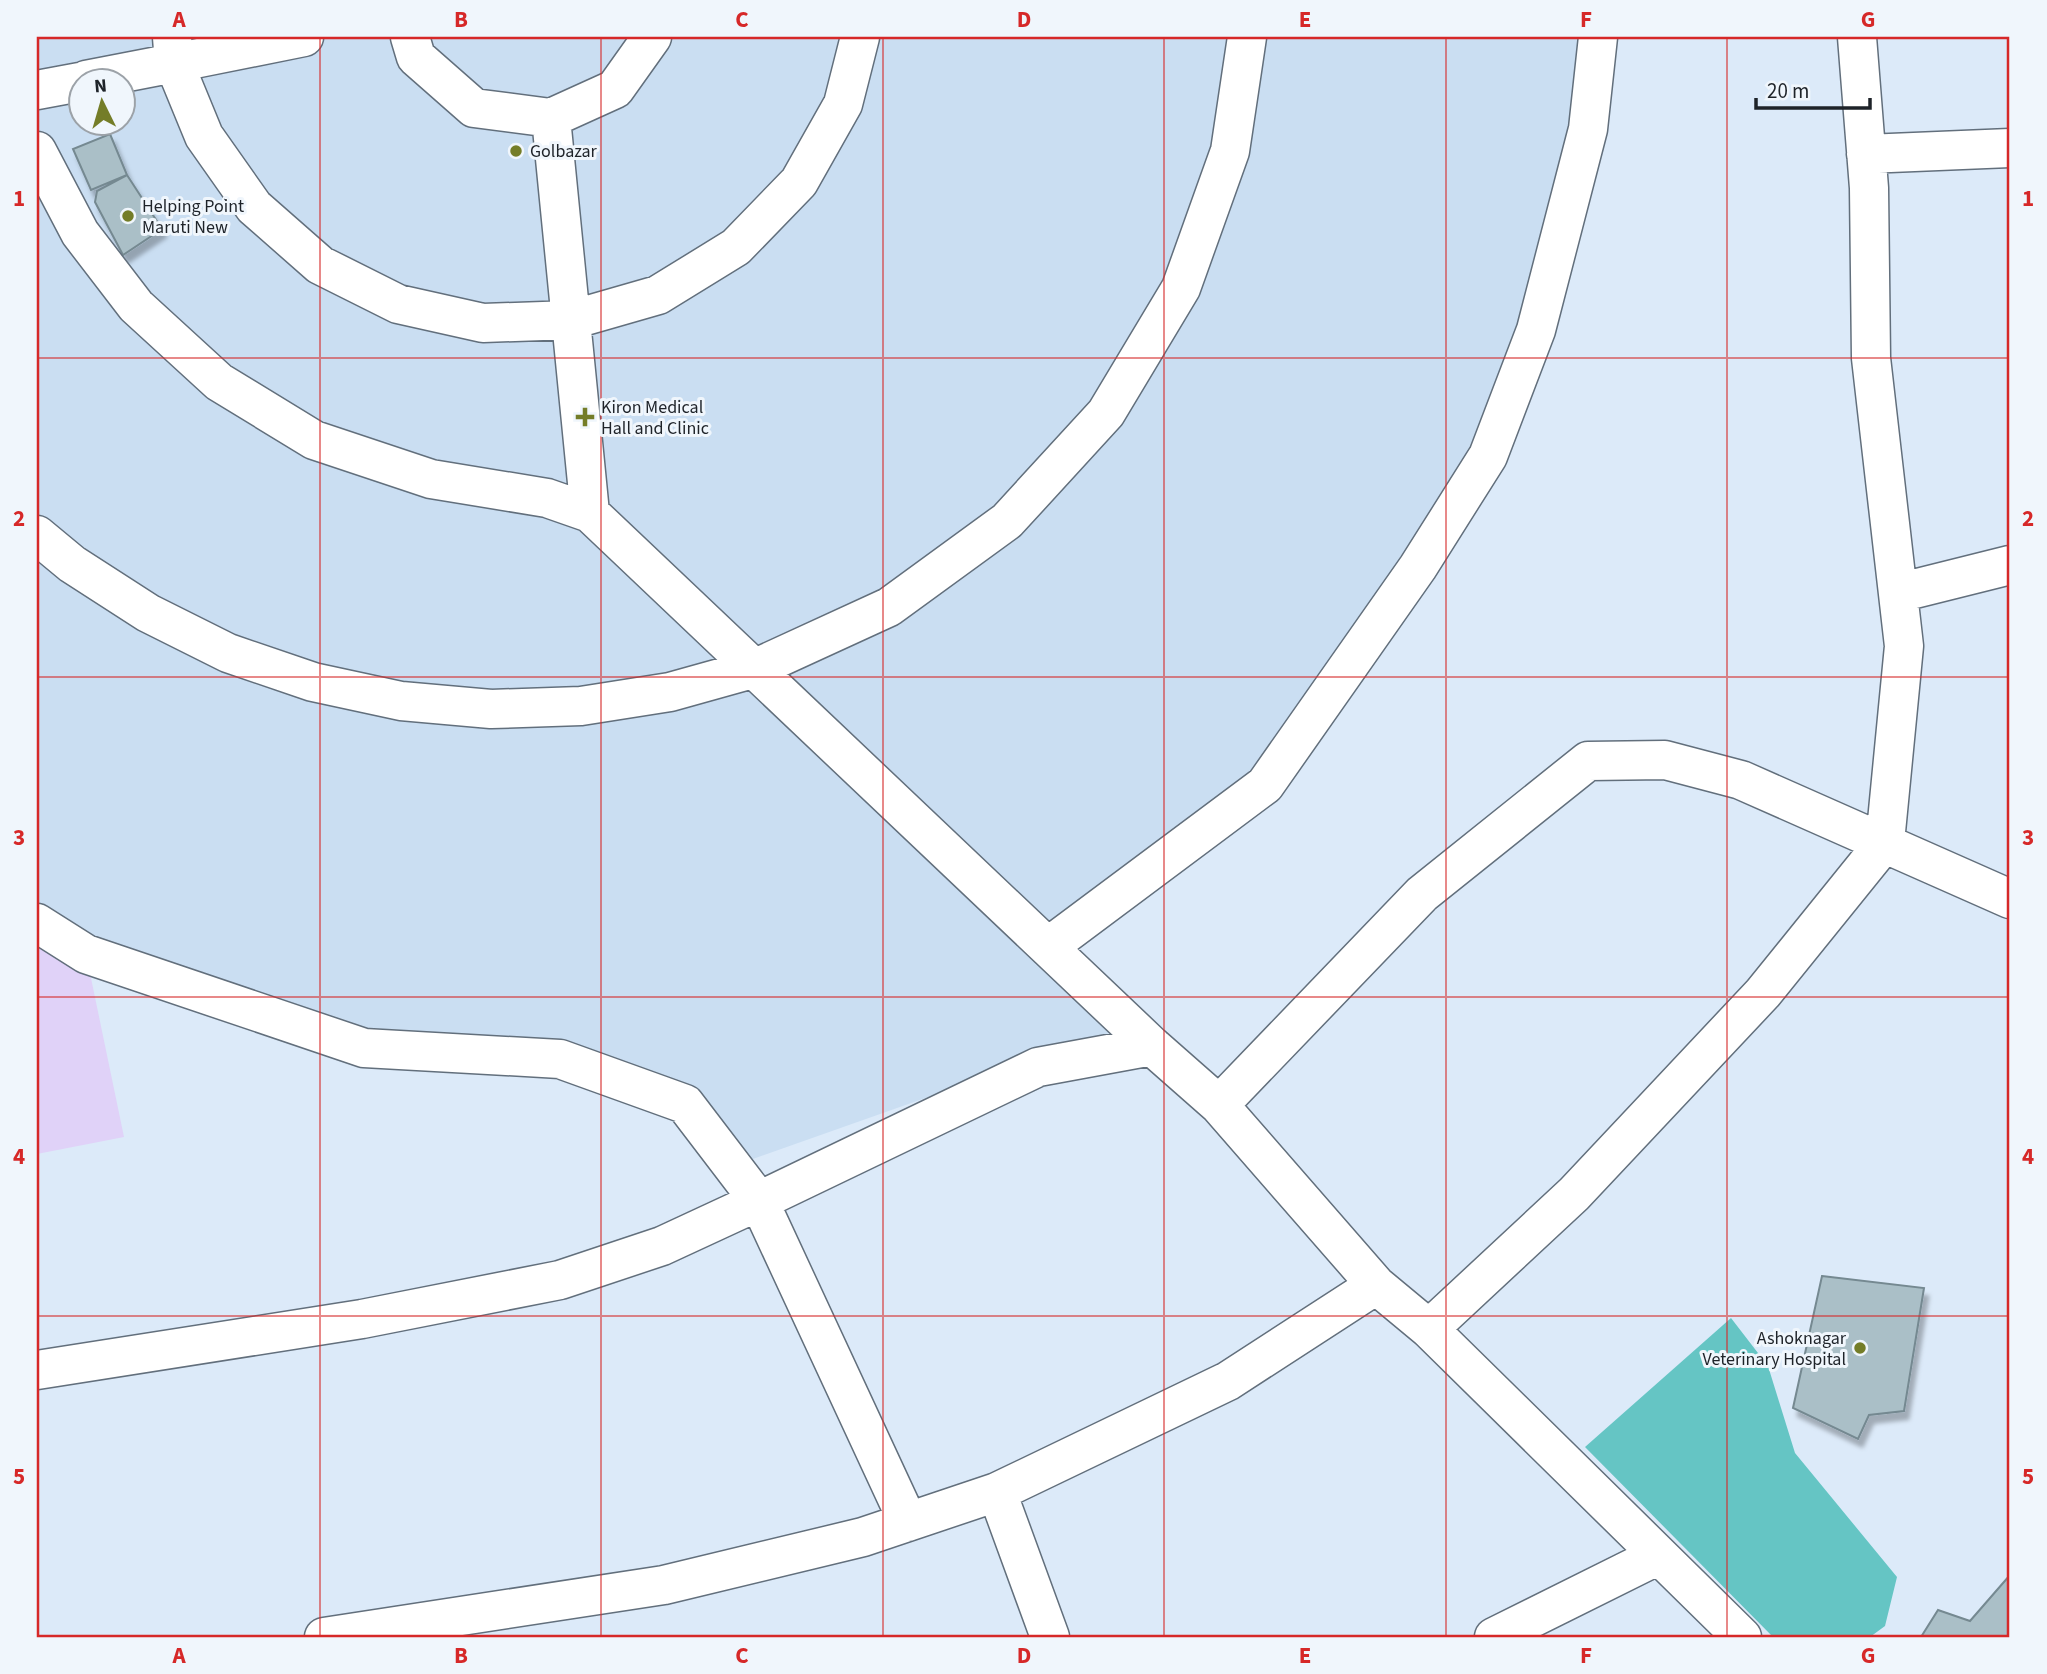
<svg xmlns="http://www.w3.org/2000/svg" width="2047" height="1674" viewBox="0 0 2047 1674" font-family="'Source Sans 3',sans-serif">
<defs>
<filter id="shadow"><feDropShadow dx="4.5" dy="8" stdDeviation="2" flood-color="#0004"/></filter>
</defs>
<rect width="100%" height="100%" fill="#dceaf9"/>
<path fill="#cadef2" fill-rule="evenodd" d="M37,37H1586L1588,129L1488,456L1265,785L1049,947L1132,1025L733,1166L635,1067L292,1023L37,913ZM80,80H122V122H80Z"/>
<path fill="#e0d2f8" d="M37,918L86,954L124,1137L37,1154Z"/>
<path fill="#65c5c4" d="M1731,1318L1768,1366L1795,1453L1897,1577L1885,1626L1870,1637H1773L1585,1447Z"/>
<path fill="#aabfc7" stroke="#758991" stroke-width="2" filter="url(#shadow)" d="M110,134L127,175L91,190L73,149Z
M127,175L162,229L123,255L95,202L97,191Z
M1822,1276L1924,1288L1904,1411L1869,1415L1858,1439L1793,1408Z
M2010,1575V1637H1921L1938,1610L1970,1621Z"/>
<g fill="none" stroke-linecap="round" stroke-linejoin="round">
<g stroke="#626f7c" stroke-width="41">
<path id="minor" d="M172,37L174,63L204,136L254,207L320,265L398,304L483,323L571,320L658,295L736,247L799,182L843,104L860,37
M410,37L416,57L474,108L551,118L615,89L652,37
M86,80L174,63
M37,90L80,82
M551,118L590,513
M37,151L80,233L136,306L219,382L314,440L431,479L547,498L590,513L1152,1046L1219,1105L1376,1285L1429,1329L1742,1637
M1866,154L2010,148
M37,535L72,564L148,613L228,653L313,682L401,701L491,709L581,706L670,692L756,668L889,607L1007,521L1106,413L1181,288L1230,151L1247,37
M1898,593L2010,565
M37,923L86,954L364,1048L560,1059L685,1104L759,1201L662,1246L560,1280L362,1319L37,1370
M1048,947L1265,785L1418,567L1488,456L1536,330L1588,129L1598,37
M1219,1105L1422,894L1588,761L1665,760L1741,780L2010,899
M1429,1329L1574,1194L1763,993L1885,842L1904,646L1871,358L1869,188L1857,37
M997,1492L1050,1637
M908,1522L759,1201L1038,1067L1152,1046
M324,1637L664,1585L863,1537L997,1492L1228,1381L1376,1285
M1494,1637L1657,1556"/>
</g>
<g stroke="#626f7c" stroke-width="41">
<path id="major" d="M174,63L304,37"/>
</g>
<use href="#minor" stroke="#fff" stroke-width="38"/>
<use href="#major" stroke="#fff" stroke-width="38"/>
</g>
<path fill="none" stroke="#d62828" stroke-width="2" stroke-opacity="0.55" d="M320,37V1637M601,37V1637M883,37V1637M1164,37V1637M1446,37V1637M1727,37V1637M37,358H2010M37,677H2010M37,997H2010M37,1316H2010"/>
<g fill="#747d28" stroke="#f0f6fc" stroke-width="2.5">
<circle cx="516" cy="151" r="7"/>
<circle cx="128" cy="216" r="7"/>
<path d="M581.5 406.5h7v7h7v7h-7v7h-7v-7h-7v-7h7z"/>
<circle cx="1860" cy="1348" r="7"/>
</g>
<g text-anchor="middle" stroke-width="6" stroke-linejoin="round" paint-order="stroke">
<g font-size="18" fill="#1e2329" stroke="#f0f6fc" text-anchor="start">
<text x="530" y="157">Golbazar</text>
<text x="142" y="212">Helping Point<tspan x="142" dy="21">Maruti New</tspan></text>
<text x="601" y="413">Kiron Medical<tspan x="601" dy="21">Hall and Clinic</tspan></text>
<text x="1846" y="1344" text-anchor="end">Ashoknagar<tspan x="1846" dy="21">Veterinary Hospital</tspan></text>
</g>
</g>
<rect width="2047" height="1674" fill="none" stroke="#f0f6fc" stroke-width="77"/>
<g transform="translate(102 102) rotate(355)"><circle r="33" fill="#f0f6fc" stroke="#9ca2a8" stroke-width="2"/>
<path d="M0-5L12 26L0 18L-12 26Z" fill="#747d28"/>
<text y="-10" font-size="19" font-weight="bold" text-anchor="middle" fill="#1e2329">N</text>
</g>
<path d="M1756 98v10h114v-10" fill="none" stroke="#1e2329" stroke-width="3.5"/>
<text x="1767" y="98" font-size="21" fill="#1e2329" stroke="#f0f6fc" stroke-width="5" paint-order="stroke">20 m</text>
<rect x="38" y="38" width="1970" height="1598" fill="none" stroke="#d62828" stroke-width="2.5"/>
<g font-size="23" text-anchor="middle" font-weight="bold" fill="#d62828">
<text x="179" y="27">A</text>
<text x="461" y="27">B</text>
<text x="742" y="27">C</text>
<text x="1024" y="27">D</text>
<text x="1305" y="27">E</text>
<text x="1586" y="27">F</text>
<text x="1868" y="27">G</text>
<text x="19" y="206">1</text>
<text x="2028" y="206">1</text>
<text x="19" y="526">2</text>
<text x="2028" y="526">2</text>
<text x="19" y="845">3</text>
<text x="2028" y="845">3</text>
<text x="19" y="1164">4</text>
<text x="2028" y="1164">4</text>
<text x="19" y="1484">5</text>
<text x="2028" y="1484">5</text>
<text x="179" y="1663">A</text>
<text x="461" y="1663">B</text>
<text x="742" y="1663">C</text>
<text x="1024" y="1663">D</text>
<text x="1305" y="1663">E</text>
<text x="1586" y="1663">F</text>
<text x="1868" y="1663">G</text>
</g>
</svg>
